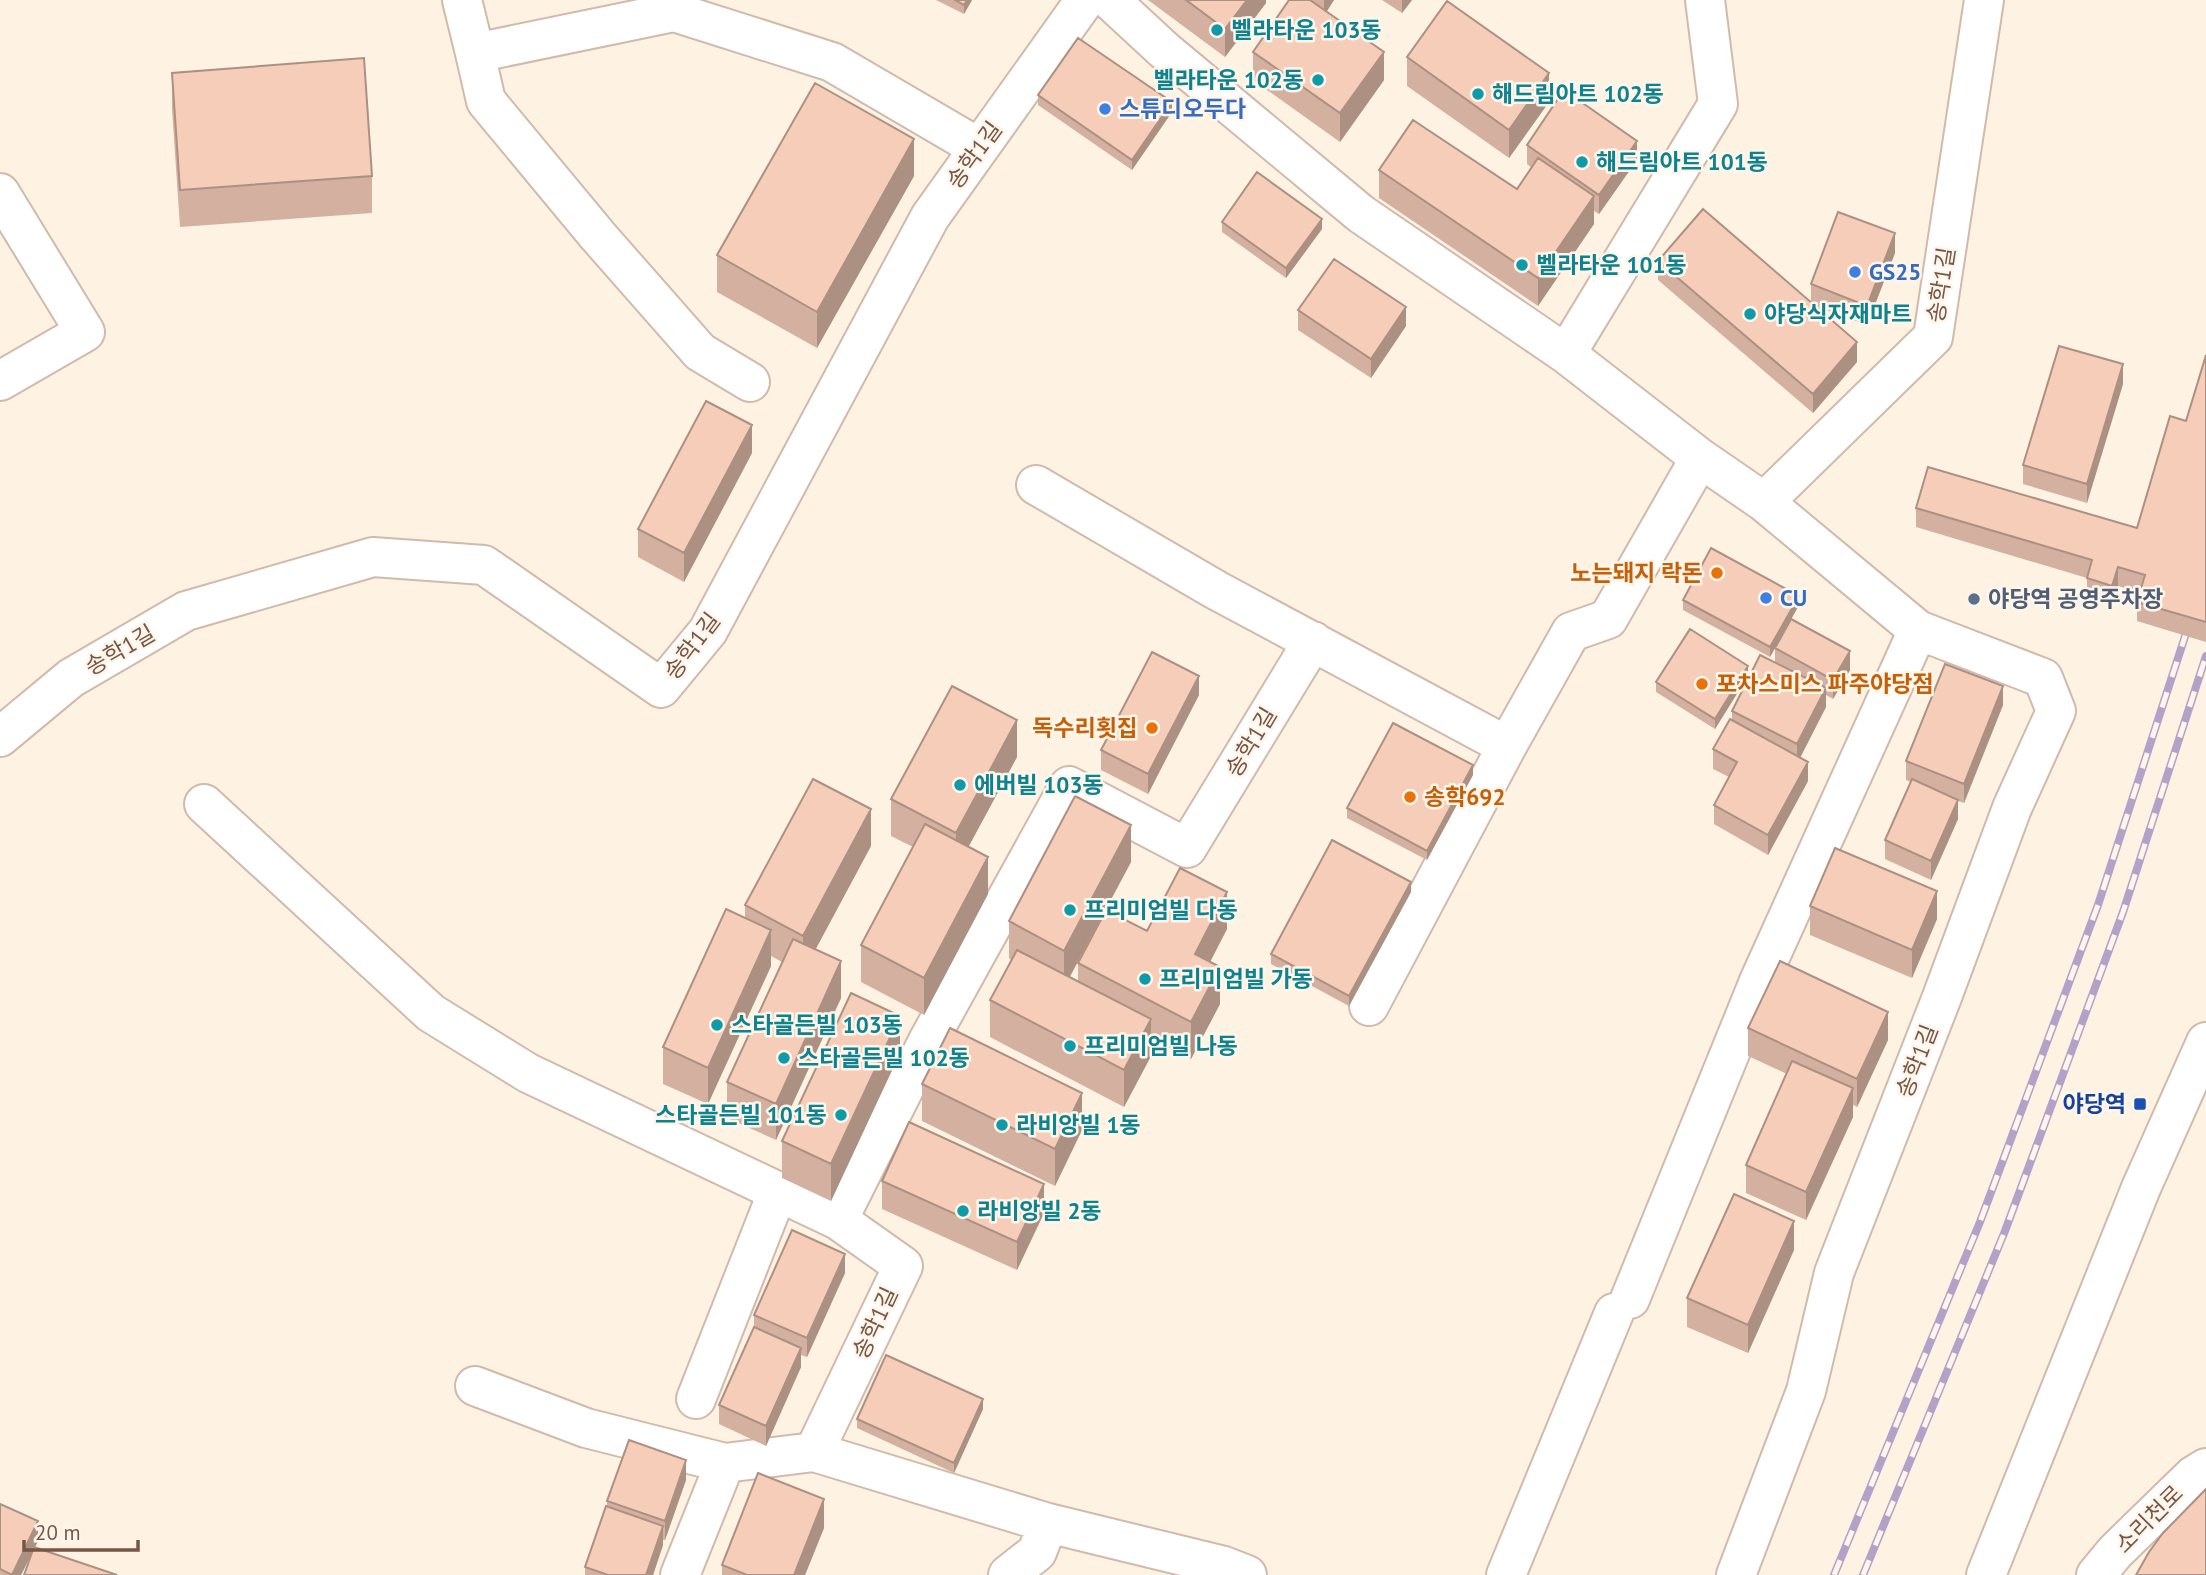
<svg xmlns="http://www.w3.org/2000/svg" width="2206" height="1575" viewBox="0 0 2206 1575" font-family="'PT Sans','Noto Sans KR',sans-serif">
<rect width="100%" height="100%" fill="#fef2e3"/>
<g fill="none" stroke-linecap="round" stroke-linejoin="round">
<g stroke="#d2baab" stroke-width="42">
<path id="minor" d="M462,0L475,53
M1110,0L1164,50L1361,214L1566,354
M1705,0L1718,104L1566,354L1700,458L1764,502L1918,630L2043,678L2056,711L2012,808L1942,997L1834,1273L1806,1391L1736,1575
M0,193L85,332L0,381
M750,382L700,352L598,236L486,101L475,53L674,12L832,62L979,148
M1036,485L1216,590L1507,746L1571,632L1608,619L1700,458
M1764,502L1933,337L1984,0
M0,737L71,678L186,611L373,557L484,565L661,688L708,631L930,217L1085,0
M204,804L431,1013L528,1073L838,1220
M1369,1006L1507,746
M1630,1299L1760,979L1918,630
M475,1386L586,1428L725,1463
M696,1399L778,1191
M814,1452L1048,1523L1224,1566L1247,1575
M680,1575L725,1463L814,1452L903,1266L838,1220L928,1041L1069,786L1187,848L1313,641
M1008,1575L1037,1552L1048,1523
M1506,1575L1614,1313
M1986,1575L2141,1188L2206,1042
M2096,1575L2115,1552L2193,1476L2206,1468"/>
</g>
<use href="#minor" stroke="#fff" stroke-width="38"/>
<g stroke="#b4a1c8" stroke-width="8">
<path id="rail" d="M1834,1575L1980,1222L2098,905L2191,618
M1863,1575L2005,1231L2123,912L2206,656"/>
</g>
<use href="#rail" stroke="#fff6eb" stroke-width="5" stroke-dasharray="16" stroke-linecap="butt"/>
</g>
<path fill="#d3b09f" d="M936,0H972L964,14Z
M1148,0H1266V3L1225,57Z
M1289,0H1334L1326,11L1384,80L1340,142L1253,80V52Z
M1382,0H1412L1402,13Z
M1407,57L1549,102L1509,158L1407,86Z
M172,73L372,176V213L180,227L172,109Z
M1038,95L1172,112L1132,170L1038,105Z
M1527,145L1637,160L1599,214L1594,211V224L1538,306L1379,198V170L1517,189L1532,168L1527,164Z
M914,176L817,348L717,292V255Z
M1222,222L1322,229L1286,278L1222,232Z
M1895,253L1867,325L1813,305L1857,362L1813,413L1658,280V261L1811,302V284Z
M1298,310L1406,326L1371,378L1298,330Z
M2206,355V642L2137,621V602L2139,592L2118,586L2112,606L2087,598V578L1916,527V508L2137,528L2186,421Z
M2123,384L2087,503L2023,484V465Z
M752,453L684,582L638,557V529Z
M1683,600L1799,605L1770,657L1683,610Z
M1775,648L1850,670L1833,699L1826,695V707L1800,757L1808,781L1768,855L1714,824V805L1729,777L1713,769V749L1732,720V711L1775,662Z
M1748,676L1715,729L1656,692V682Z
M1199,695L1148,794L1101,770V750Z
M2003,705L1964,803L1958,801V819L1931,880L1885,859V840L1911,782L1906,780V761Z
M1017,757L968,847L988,894L924,1015L861,982V945L913,847L891,836V799Z
M1473,775L1427,860L1347,818V808Z
M871,846L815,949L841,998L776,1140L727,1118V1082L782,962L771,956V966L708,1104L663,1084V1047L745,918V905Z
M1131,862L1070,977L1078,981V963L1147,931L1227,929L1210,962L1220,1004L1191,1059L1151,1038V1056L1124,1107L990,1037V1000L1011,960L1009,958V921Z
M1411,892L1349,1006L1271,964V954Z
M1810,906L1937,919L1912,978L1810,935Z
M1748,1028L1888,1040L1857,1107L1853,1105V1117L1806,1220L1746,1193V1165L1787,1074L1748,1056Z
M900,1053L831,1201L782,1178V1141Z
M922,1084L1082,1130L1055,1186L922,1121Z
M882,1181L1044,1213L1017,1270L882,1209Z
M1794,1250L1748,1353L1687,1327V1298Z
M845,1273L807,1357L801,1355V1367L766,1446L719,1424V1405L754,1327V1315Z
M983,1409L954,1473L857,1428V1419Z
M686,1480L665,1540H663V1545L653,1575H585V1567L607,1507V1501Z
M0,1504L38,1541L21,1575H0Z
M824,1528L805,1575H722V1565Z"/>
<path fill="#ac9082" d="M967,0H972L964,14V5Z
M1247,0H1266V3L1225,57V29Z
M1324,0H1334L1324,16Z
M1402,0H1412L1402,13Z
M1384,52V80L1340,142V113Z
M1549,73V102L1509,158V130Z
M1172,102V112L1132,170V160Z
M914,139V176L817,348V312Z
M1637,141V160L1599,214V195Z
M1594,196V224L1538,306V278Z
M1322,219V229L1286,278V268Z
M1895,233V253L1867,325V306Z
M1406,307V326L1371,378V359Z
M1857,342V362L1813,413V394Z
M2123,364V384L2087,503V484Z
M752,425V453L684,582V553Z
M2118,567V586L2112,606V586Z
M1799,596V605L1770,657V647Z
M1850,651V670L1833,699V680Z
M1748,666V676L1715,729V719Z
M1199,676V695L1148,794V774Z
M2003,686V705L1964,803V784Z
M1826,688V707L1797,764V744Z
M1017,720V757L956,870V833Z
M1808,762V781L1768,855V835Z
M1473,765V775L1427,860V851Z
M1958,800V819L1931,880V861Z
M871,809V846L803,973V936Z
M1131,825V862L1064,987V951Z
M988,857V894L924,1015V978Z
M1411,882V892L1349,1006V996Z
M1937,891V919L1912,978V950Z
M1227,892V929L1195,991V954Z
M771,930V966L708,1104V1068Z
M841,961V998L776,1140V1104Z
M1220,967V1004L1191,1059V1022Z
M1888,1012V1040L1857,1107V1079Z
M900,1016V1053L831,1201V1164Z
M1151,1019V1056L1124,1107V1070Z
M1853,1088V1117L1806,1220V1192Z
M1082,1093V1130L1055,1186V1149Z
M1044,1184V1213L1017,1270V1242Z
M1794,1221V1250L1748,1353V1325Z
M845,1254V1273L807,1357V1338Z
M801,1348V1367L766,1446V1426Z
M983,1399V1409L954,1473V1463Z
M686,1460V1480L665,1540V1521Z
M824,1499V1528L805,1575H794Z
M38,1521V1541L21,1575H12Z
M663,1526V1545L653,1575H646Z"/>
<path fill="#f5cdb9" stroke="#ac9082" stroke-width="2" d="M955,0H967L964,5Z
M1186,0H1247L1225,29Z
M1289,0H1310L1384,52L1340,113L1253,52Z
M1447,1L1549,73L1509,130L1407,57Z
M1078,38L1172,102L1132,160L1038,95Z
M364,58L372,176L180,190L172,73Z
M815,83L914,139L817,312L717,255Z
M1564,90L1637,141L1599,195L1527,145Z
M1413,120L1517,189L1538,158L1594,196L1538,278L1379,170Z
M1257,172L1322,219L1286,268L1222,222Z
M1703,209L1857,342L1813,394L1658,261Z
M1838,212L1895,233L1867,306L1811,284Z
M1334,259L1406,307L1371,359L1298,310Z
M2059,346L2123,364L2087,484L2023,465Z
M2206,355V622L2137,602L2145,575L2118,567L2112,586L2087,578L2092,560L1916,508L1928,467L2137,528L2170,416L2186,421Z
M706,401L752,425L684,553L638,529Z
M1711,548L1799,596L1770,647L1683,600Z
M1791,619L1850,651L1833,680L1775,648Z
M1690,629L1748,666L1715,719L1656,682Z
M1152,652L1199,676L1148,774L1101,750Z
M1760,655L1826,688L1797,744L1732,711Z
M1945,664L2003,686L1964,784L1906,761Z
M952,686L1017,720L956,833L891,799Z
M1730,719L1808,762L1768,835L1714,805L1737,762L1713,749Z
M1393,723L1473,765L1427,851L1347,808Z
M813,779L871,809L803,936L745,905Z
M1912,779L1958,800L1931,861L1885,840Z
M1075,796L1131,825L1064,951L1009,921Z
M925,824L988,857L924,978L861,945Z
M1332,840L1411,882L1349,996L1271,954Z
M1835,848L1937,891L1912,950L1810,906Z
M1180,868L1227,892L1195,954L1220,967L1191,1022L1078,963L1106,910L1147,931Z
M726,909L771,930L708,1068L663,1047Z
M793,939L841,961L776,1104L727,1082Z
M1017,950L1151,1019L1124,1070L990,1000Z
M1780,961L1888,1012L1857,1079L1748,1028Z
M851,993L900,1016L831,1164L782,1141Z
M950,1028L1082,1093L1055,1149L922,1084Z
M1792,1061L1853,1088L1806,1192L1746,1165Z
M909,1122L1044,1184L1017,1242L882,1181Z
M1734,1194L1794,1221L1748,1325L1687,1298Z
M792,1230L845,1254L807,1338L754,1315Z
M754,1327L801,1348L766,1426L719,1405Z
M886,1355L983,1399L954,1463L857,1419Z
M629,1440L686,1460L665,1521L607,1501Z
M758,1473L824,1499L794,1575H747L722,1565Z
M2206,1489V1575H2136L2149,1552L2163,1533Z
M0,1504L38,1521L12,1575L0,1569Z
M606,1506L663,1526L646,1575H608L585,1567Z
M34,1547L117,1575H24Z"/>
<g fill="#0f9aa8" stroke="#fff6eb" stroke-width="2.5">
<circle cx="1217" cy="30" r="7"/>
<circle cx="1318" cy="80" r="7"/>
<circle cx="1478" cy="94" r="7"/>
<circle cx="1582" cy="162" r="7"/>
<circle cx="1522" cy="265" r="7"/>
<circle cx="1750" cy="314" r="7"/>
<circle cx="960" cy="785" r="7"/>
<circle cx="1070" cy="910" r="7"/>
<circle cx="1145" cy="979" r="7"/>
<circle cx="717" cy="1025" r="7"/>
<circle cx="1070" cy="1046" r="7"/>
<circle cx="784" cy="1058" r="7"/>
<circle cx="841" cy="1115" r="7"/>
<circle cx="1002" cy="1125" r="7"/>
<circle cx="963" cy="1211" r="7"/>
</g>
<g fill="#3f7fe0" stroke="#fff6eb" stroke-width="2.5">
<circle cx="1105" cy="109" r="7"/>
<circle cx="1855" cy="272" r="7"/>
<circle cx="1766" cy="598" r="7"/>
</g>
<g fill="#e8710a" stroke="#fff6eb" stroke-width="2.5">
<circle cx="1717" cy="573" r="7"/>
<circle cx="1702" cy="684" r="7"/>
<circle cx="1152" cy="728" r="7"/>
<circle cx="1410" cy="797" r="7"/>
</g>
<circle fill="#5c6f8a" stroke="#fff6eb" stroke-width="2.5" cx="1974" cy="599" r="7"/>
<rect fill="#1a4fb4" stroke="#fff6eb" stroke-width="2.5" x="2133" y="1097" width="14" height="14" rx="3.5"/>
<g text-anchor="middle" stroke-width="5" stroke-linejoin="round" paint-order="stroke">
<g font-size="23" font-weight="bold" fill="#0d838f" stroke="#fff6eb" text-anchor="start">
<text x="1231" y="38">벨라타운 103동</text>
<text x="1304" y="88" text-anchor="end">벨라타운 102동</text>
<text x="1492" y="102">해드림아트 102동</text>
<text x="1596" y="170">해드림아트 101동</text>
<text x="1536" y="273">벨라타운 101동</text>
<text x="1764" y="322">야당식자재마트</text>
<text x="974" y="793">에버빌 103동</text>
<text x="1084" y="918">프리미엄빌 다동</text>
<text x="1159" y="987">프리미엄빌 가동</text>
<text x="731" y="1033">스타골든빌 103동</text>
<text x="1084" y="1054">프리미엄빌 나동</text>
<text x="798" y="1066">스타골든빌 102동</text>
<text x="827" y="1123" text-anchor="end">스타골든빌 101동</text>
<text x="1016" y="1133">라비앙빌 1동</text>
<text x="977" y="1219">라비앙빌 2동</text>
</g>
<g font-size="23" font-weight="bold" fill="#366cbe" stroke="#fff6eb" text-anchor="start">
<text x="1119" y="117">스튜디오두다</text>
<text x="1869" y="280">GS25</text>
<text x="1780" y="606">CU</text>
</g>
<g font-size="23" fill="#785647" stroke="#fff6eb">
<text transform="translate(974 155) rotate(-54)" y="8">송학1길</text>
<text transform="translate(1941 285) rotate(-81)" y="8">송학1길</text>
<text transform="translate(692 646) rotate(-53)" y="8">송학1길</text>
<text transform="translate(120 650) rotate(-30)" y="8">송학1길</text>
<text transform="translate(1251 742) rotate(-59)" y="8">송학1길</text>
<text transform="translate(1917 1061) rotate(-69)" y="8">송학1길</text>
<text transform="translate(875 1323) rotate(-65)" y="8">송학1길</text>
<text transform="translate(2149 1519) rotate(-45)" y="8">소리천로</text>
</g>
<g font-size="23" font-weight="bold" fill="#c56008" stroke="#fff6eb" text-anchor="end">
<text x="1703" y="581">노는돼지 락돈</text>
<text x="1716" y="692" text-anchor="start">포차스미스 파주야당점</text>
<text x="1138" y="736">독수리횟집</text>
<text x="1424" y="805" text-anchor="start">송학692</text>
</g>
<g font-size="23" font-weight="bold" fill="#4e5e75" stroke="#fff6eb" text-anchor="start">
<text x="1988" y="607">야당역 공영주차장</text>
</g>
<g font-size="23" font-weight="bold" fill="#164399" stroke="#fff6eb" text-anchor="end">
<text x="2126" y="1112">야당역</text>
</g>
</g>
<path d="M24 1540v10h114v-10" fill="none" stroke="#785647" stroke-width="3.5"/>
<text x="35" y="1540" font-size="21" fill="#785647" stroke="#fff6eb" stroke-width="5" paint-order="stroke">20 m</text>
</svg>
